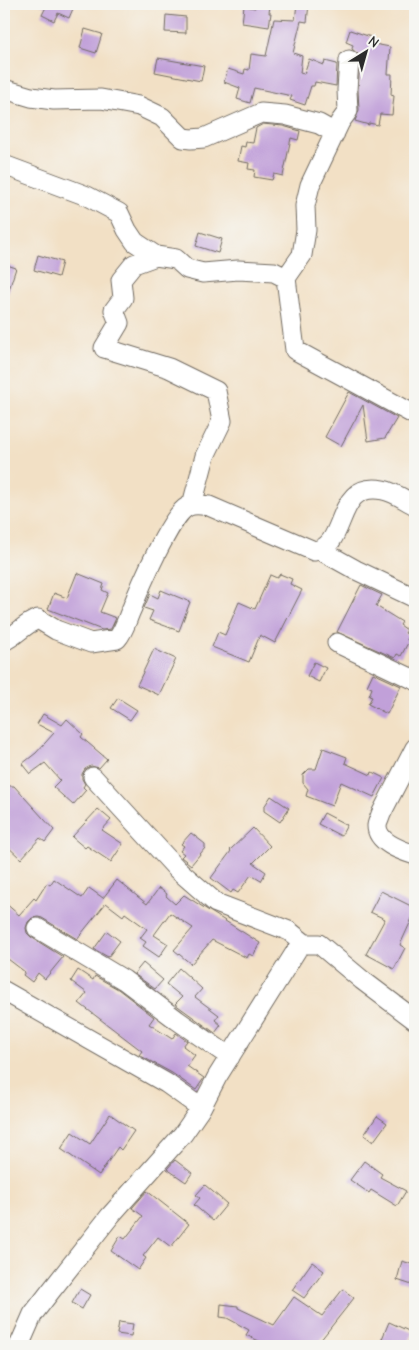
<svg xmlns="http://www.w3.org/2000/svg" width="419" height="1350" viewBox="0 0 419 1350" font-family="'Comic Neue',sans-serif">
<rect width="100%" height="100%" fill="#f6f6f2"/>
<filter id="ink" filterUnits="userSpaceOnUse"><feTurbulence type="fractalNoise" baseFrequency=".02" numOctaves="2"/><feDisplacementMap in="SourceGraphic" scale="10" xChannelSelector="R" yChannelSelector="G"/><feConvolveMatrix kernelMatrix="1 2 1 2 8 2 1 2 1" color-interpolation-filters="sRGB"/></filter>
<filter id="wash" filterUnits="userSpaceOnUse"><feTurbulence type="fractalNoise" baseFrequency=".0096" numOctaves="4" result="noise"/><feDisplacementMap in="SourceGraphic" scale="20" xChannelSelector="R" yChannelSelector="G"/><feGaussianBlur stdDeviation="1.12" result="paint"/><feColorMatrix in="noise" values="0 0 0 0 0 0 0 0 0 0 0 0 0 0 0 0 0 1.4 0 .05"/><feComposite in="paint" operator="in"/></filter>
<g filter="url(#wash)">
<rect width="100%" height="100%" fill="#f2e0c5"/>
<g id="blocks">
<path fill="#c1a0d9" d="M39,4H75L69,18L58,13L54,21L42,15L46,7Z
M256,4L270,6L269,13H271L269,27L242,23L244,6L255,8Z
M297,4H309L307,22L301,21L293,53L302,56L300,73L304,74L309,59L324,65L325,61L337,64L336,86L315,82L314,86H311L305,105L290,100L292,96L254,88L250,103L237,99L240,88L224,82L228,69L244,74L245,69L249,70L251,54L266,56L274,19L295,20Z
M166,15L186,17V33L165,32Z
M85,29L102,34L96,53L80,48Z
M350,30L371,37L369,43L390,47L388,74H392L391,95L394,96L392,115L380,114L378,125L369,123V125L355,121L359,110L358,90L360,61L359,55L352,49L353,45L346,42Z
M158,58L204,66L201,81L155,72Z
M263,124L283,126L300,131L298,140L291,138L283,176L274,174L272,180L254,177L255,170L248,169L249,163L238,161L241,146L245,147L246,142L253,143L256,128Z
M200,232L222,239L218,253L196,246Z
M38,255L62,262L58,277L34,270Z
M4,264L16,268L6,299H4Z
M349,392L397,418L385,438L368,441L363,405L341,446L325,437Z
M77,573L104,584L102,590L108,593L100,612L116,618L111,629L102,630L48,609L54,593L67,598Z
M280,574L292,579L290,584L302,590L275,643L260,635L249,662L212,647L218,632L225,635L239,602L255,609L270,575L277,578Z
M361,585L382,595L376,606L402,622L400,625L407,630L405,633L409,635L407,640L409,641L401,656L397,654L395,658L337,632Z
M161,590L190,602L179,631L149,620L153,611L144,608L150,594L158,598Z
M154,649L176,659L159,695L137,685Z
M314,662L326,668L319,682L307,676Z
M373,673L401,686L387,714L368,704L372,697L369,696L372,688L367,686Z
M118,698L137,710L130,720L111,708Z
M43,714L62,725L67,719L83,734L81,737L107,759L99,768L91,766L85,769L82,774V779L85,784L83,787L86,790L73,805L53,787L60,780L45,763L30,774L22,764L36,753L54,733L37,724Z
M323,748L347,757L345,763L371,775L372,772L384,778L374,797L341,782L332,806L306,796L308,789L303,783V775L309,769H316Z
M9,786H14L54,830L45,842L40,838L21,859L4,843V791Z
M271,796L289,808L280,822L264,811V807Z
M98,809L111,820L102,830L123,844L111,862L87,846L85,848L72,837Z
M324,813L347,825L341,836L318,824Z
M253,828L270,846L253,863L266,872L261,881L251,875L238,893L233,890L231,893L211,878L231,851L230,850Z
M191,833L205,844V848L191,865L181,857L184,854L180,851L184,846L181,844Z
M54,879L82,898L89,888L103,898L117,880L147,904L159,888L167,894L166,896L175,904L184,895L260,943L253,956L249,954L247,958L212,940L191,964L174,950L193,928L170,913L154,935L168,944L159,957L143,946L146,942L140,938L147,929L125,913L123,916L106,903L77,939L42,918L38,917L32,918L28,922L26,928L27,933L31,937L63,957L45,979L38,973L32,982L23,975L25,972L4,956V902L19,915L34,898L36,900L47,883L50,885Z
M381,891L415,908V912L400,945L405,948L394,969L366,954L385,919L370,912Z
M107,931L120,941L108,957L94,949Z
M143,963L163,980L155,989L134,974Z
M179,968L202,989L195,997L219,1015L215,1020L221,1025L215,1033L175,1004L182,997L166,984Z
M78,970L93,980L95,976L118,989L154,1017L149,1024L172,1039L176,1033L187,1041L183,1046L195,1055L187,1066L204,1078L196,1090L172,1073L139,1055L142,1051L79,1003L87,993L71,981Z
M110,1114L134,1131L121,1150L118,1147L99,1175L61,1149L72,1132L90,1144Z
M377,1116L387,1123L373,1142L364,1135Z
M175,1160L192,1173L186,1182L167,1169Z
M364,1161L382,1174L380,1177L406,1191L397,1206L371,1190L369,1193L350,1180Z
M205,1185L227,1204L213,1221L194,1205L200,1198L196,1195Z
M147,1191L189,1224L171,1247L158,1237L143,1256L146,1258L138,1270L111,1251L120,1236L125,1239L143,1216L132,1208Z
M402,1261L415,1265V1286L397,1280Z
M312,1262L324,1271L304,1298L292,1290Z
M80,1289L90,1295L82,1309L72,1303Z
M343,1289L354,1298L316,1346H258L261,1342L246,1335L249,1330L227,1318L220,1317L221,1304L238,1306V1308L274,1325L294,1297L322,1316Z
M119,1322L133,1324L131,1336L117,1334Z
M389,1322L413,1333L407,1346H379Z"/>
</g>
</g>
<g filter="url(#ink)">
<use href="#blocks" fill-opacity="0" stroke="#716a61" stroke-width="1"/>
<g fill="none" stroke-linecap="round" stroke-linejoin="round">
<g stroke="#716a61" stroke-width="21">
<path id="minor" d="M4,89L31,97L54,100L101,99L139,106L162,117L183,138L191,139L204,138L261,113L285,115L319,124L335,133
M4,165L87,196L119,213L127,230L135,242L156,256L176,259L187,269L203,273L238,270L274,272L286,278L302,255L306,230L305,206L310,185L340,122L348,111L347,90L349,60
M156,256L134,264L121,280L123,298L114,310L119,323L104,348L169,368L216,391L222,421L205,456L192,505
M286,278L295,350L415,415
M320,550L356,570L415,598
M4,641C17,635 24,624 38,619L56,630L91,643L117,639C125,630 127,618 132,608C139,589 171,515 187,507C194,503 202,505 209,506L314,551C349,547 333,480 383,490C394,492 405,500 415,505
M337,643L415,680
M415,748L381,814C380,818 377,823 377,826C377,843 403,851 415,855
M93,777L177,869L216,903L289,931L305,944
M37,928L124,980L177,1020L230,1057
M4,991L166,1083L201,1108
M19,1346L33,1314L50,1292L110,1216L183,1134L201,1108L217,1077L298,948L303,944H319L362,980L415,1020"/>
</g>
<use href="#minor" stroke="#fff" stroke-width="19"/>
</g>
</g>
<rect width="419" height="1350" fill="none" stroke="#f6f6f2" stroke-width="20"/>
<g transform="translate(366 52) rotate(37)" stroke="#f6f6f2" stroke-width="4" paint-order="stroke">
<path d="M0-4L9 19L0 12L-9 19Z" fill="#2b2b2b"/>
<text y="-8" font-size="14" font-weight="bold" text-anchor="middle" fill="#2b2b2b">N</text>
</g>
</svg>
